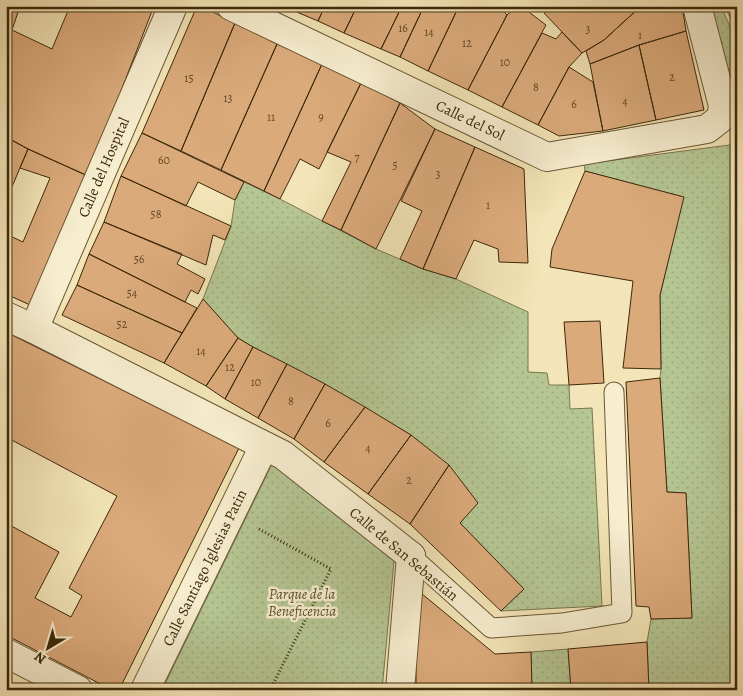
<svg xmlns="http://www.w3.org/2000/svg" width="743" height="696" viewBox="0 0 743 696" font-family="Alegreya,serif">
<defs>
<pattern id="green-dots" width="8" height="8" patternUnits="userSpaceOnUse" patternTransform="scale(1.25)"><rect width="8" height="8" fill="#b5c693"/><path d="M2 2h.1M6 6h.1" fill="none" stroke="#9daa7d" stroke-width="1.8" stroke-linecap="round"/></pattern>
</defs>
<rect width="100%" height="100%" fill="#f3e5b7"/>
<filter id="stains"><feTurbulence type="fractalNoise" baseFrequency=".004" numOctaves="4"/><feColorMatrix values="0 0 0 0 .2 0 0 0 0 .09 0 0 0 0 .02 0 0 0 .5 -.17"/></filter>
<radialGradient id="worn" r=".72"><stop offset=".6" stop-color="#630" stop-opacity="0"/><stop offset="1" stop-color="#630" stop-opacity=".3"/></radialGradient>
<path fill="url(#green-dots)" stroke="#79774e" d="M711,6H721L737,43V103Z
M737,144V690H649L647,642L651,619L692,618L686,493L667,492L660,378L661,369L660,295L683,197L585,171L584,164Z
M244,182L280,199L376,249L423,269L456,279L528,312V372L547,373L549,385H569L570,409L592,408L602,606L501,611L524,589L460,523L411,435L325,384L253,347L238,338L203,299L231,226L235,200Z
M274,460L395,551L382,690H162Z
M568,649L571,690H532L531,652Z"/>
<path fill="#dbaa7b" stroke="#3d2809" d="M6,6H20L12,30L52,49L70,6H154L88,176L28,149L6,137Z
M197,6H201L235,23L181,151L142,133Z
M284,6H302L299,13Z
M302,6H325L318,21L299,13Z
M325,6H357L344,33L318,21Z
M357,6H402L381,49L344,33Z
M402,6H424L400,57L381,49Z
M424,6H459L428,71L400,57Z
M459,6H498L507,15L468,90L428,71Z
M518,6H521L546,25L502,107L468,90L507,15Z
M552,6H641L604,40L582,53L544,13Z
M641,6H682L686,31L639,45L590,64L586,51L604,40Z
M235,23L277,44L221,170L181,151Z
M686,31L704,110L656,120L639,45Z
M562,32L582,53L569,67L538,125L502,107L542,33L556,39Z
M277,44L322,64L264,191L221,170Z
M639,45L656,120L603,131L590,64Z
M322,64L361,83L319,169L300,159L280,199L264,191Z
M569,67L593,82L603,131L559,136L538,125Z
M361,83L400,103L341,230L322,221L351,162L327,152Z
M400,103L435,129L376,249L341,230Z
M435,129L475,147L423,269L400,259L422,211L401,201Z
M142,133L244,182L235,200L198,182L186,206L121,176Z
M6,137L28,149L6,201Z
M475,147L524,169L528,263L499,262L498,249L474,240L456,279L423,269Z
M28,149L88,176L30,305L6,294V234L23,242L50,178L20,168Z
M585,171L684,197L660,295L661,369L623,368L633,281L550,267L552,249Z
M121,176L231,226L225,240L213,235L206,265L104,222Z
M104,222L182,254L177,264L205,279L198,294L191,290L185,302L89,254Z
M89,254L197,308L182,333L77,285Z
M77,285L182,333L164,363L62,315Z
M203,299L238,338L206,386L164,363Z
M600,321L604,383L569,385L564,322Z
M6,332L239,448L119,690H112L6,635V523L59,552L35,598L71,617L82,596L69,588L117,496L6,437Z
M238,338L253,347L225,399L206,386Z
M253,347L287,364L258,418L225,399Z
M287,364L325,384L294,439L258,418Z
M660,378L667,492L686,493L692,618L651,619L649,607L636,606L626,382Z
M325,384L365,407L324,462L294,439Z
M365,407L411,435L368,494L324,462Z
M411,435L449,465L410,524L368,494Z
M449,465L478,503L460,523L524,589L501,611L410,524Z
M416,589L495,654L531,652L532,690H416Z
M647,642L649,690H571L568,649Z"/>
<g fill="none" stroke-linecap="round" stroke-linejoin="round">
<g stroke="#6a5734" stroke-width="21">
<path id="service" d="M736,6L737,9
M411,556L491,628L562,623L622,613L614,392"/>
</g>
<g stroke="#6a5734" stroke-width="30">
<g id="pedestrian">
<path id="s1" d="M34,329L173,6"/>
<path d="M400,690L411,556"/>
</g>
</g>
<g stroke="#6a5734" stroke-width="30">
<g id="minor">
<path id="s2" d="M231,6L547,157L707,129L721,118L723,106L697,6"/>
<path d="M6,316L34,329L283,455L411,556"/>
<path d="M6,653L78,690"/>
<path id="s3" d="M145,690L264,446"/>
</g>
</g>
<path stroke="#3d2809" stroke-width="3" stroke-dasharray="1 2.5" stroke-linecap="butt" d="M259,529L331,569L270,690"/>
<use href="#service" stroke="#f7eed0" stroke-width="19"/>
<use href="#pedestrian" stroke="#f7eed0" stroke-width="28"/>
<use href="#minor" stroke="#f7eed0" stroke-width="28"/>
</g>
<g text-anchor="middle" stroke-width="5" stroke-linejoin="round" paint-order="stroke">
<g font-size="12" fill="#644826">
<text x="403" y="32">16</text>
<text x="588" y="33">3</text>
<text x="429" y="36">14</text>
<text x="640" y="39">1</text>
<text x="467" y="47">12</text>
<text x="505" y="66">10</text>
<text x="672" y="81">2</text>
<text x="189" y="82">15</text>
<text x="536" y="91">8</text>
<text x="228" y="102">13</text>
<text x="625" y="105">4</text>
<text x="574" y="108">6</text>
<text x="271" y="121">11</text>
<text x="321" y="121">9</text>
<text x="357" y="161">7</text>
<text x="164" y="164">60</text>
<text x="395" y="169">5</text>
<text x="438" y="178">3</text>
<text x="488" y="209">1</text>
<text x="156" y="218">58</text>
<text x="139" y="263">56</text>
<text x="132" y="297">54</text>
<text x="122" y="328">52</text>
<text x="201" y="355">14</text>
<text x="230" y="371">12</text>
<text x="256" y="386">10</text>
<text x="291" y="405">8</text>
<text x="328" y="427">6</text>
<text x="368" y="452">4</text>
<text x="409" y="484">2</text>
</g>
<g font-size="15" fill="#3d2809" stroke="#f7eed0">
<text dy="5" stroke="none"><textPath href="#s2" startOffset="265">Calle del Sol</textPath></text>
<text dy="5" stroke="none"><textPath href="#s1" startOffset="176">Calle del Hospital</textPath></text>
<text transform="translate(404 554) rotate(40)" y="5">Calle de San Sebastián</text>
<text dy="5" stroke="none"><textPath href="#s3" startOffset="136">Calle Santiago Iglesias Patin</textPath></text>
</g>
<g font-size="15" font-style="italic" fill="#5b502c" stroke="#f7eed0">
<text x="302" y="599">Parque de la<tspan x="302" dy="17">Beneficencia</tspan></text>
</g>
</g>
<rect width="743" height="696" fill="none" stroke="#f3e5b7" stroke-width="25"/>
<rect x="8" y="8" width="728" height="681" fill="none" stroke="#3d2809" stroke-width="2.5"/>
<rect x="12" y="12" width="718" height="671" fill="none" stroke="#3d2809"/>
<g transform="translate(48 648) rotate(218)" stroke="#f7eed0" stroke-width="4" paint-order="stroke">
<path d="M0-4L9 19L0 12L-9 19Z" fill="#3d2809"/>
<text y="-8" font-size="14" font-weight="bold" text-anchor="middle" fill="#3d2809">N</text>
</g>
<rect width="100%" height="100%" filter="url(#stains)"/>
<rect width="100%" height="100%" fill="url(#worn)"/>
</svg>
